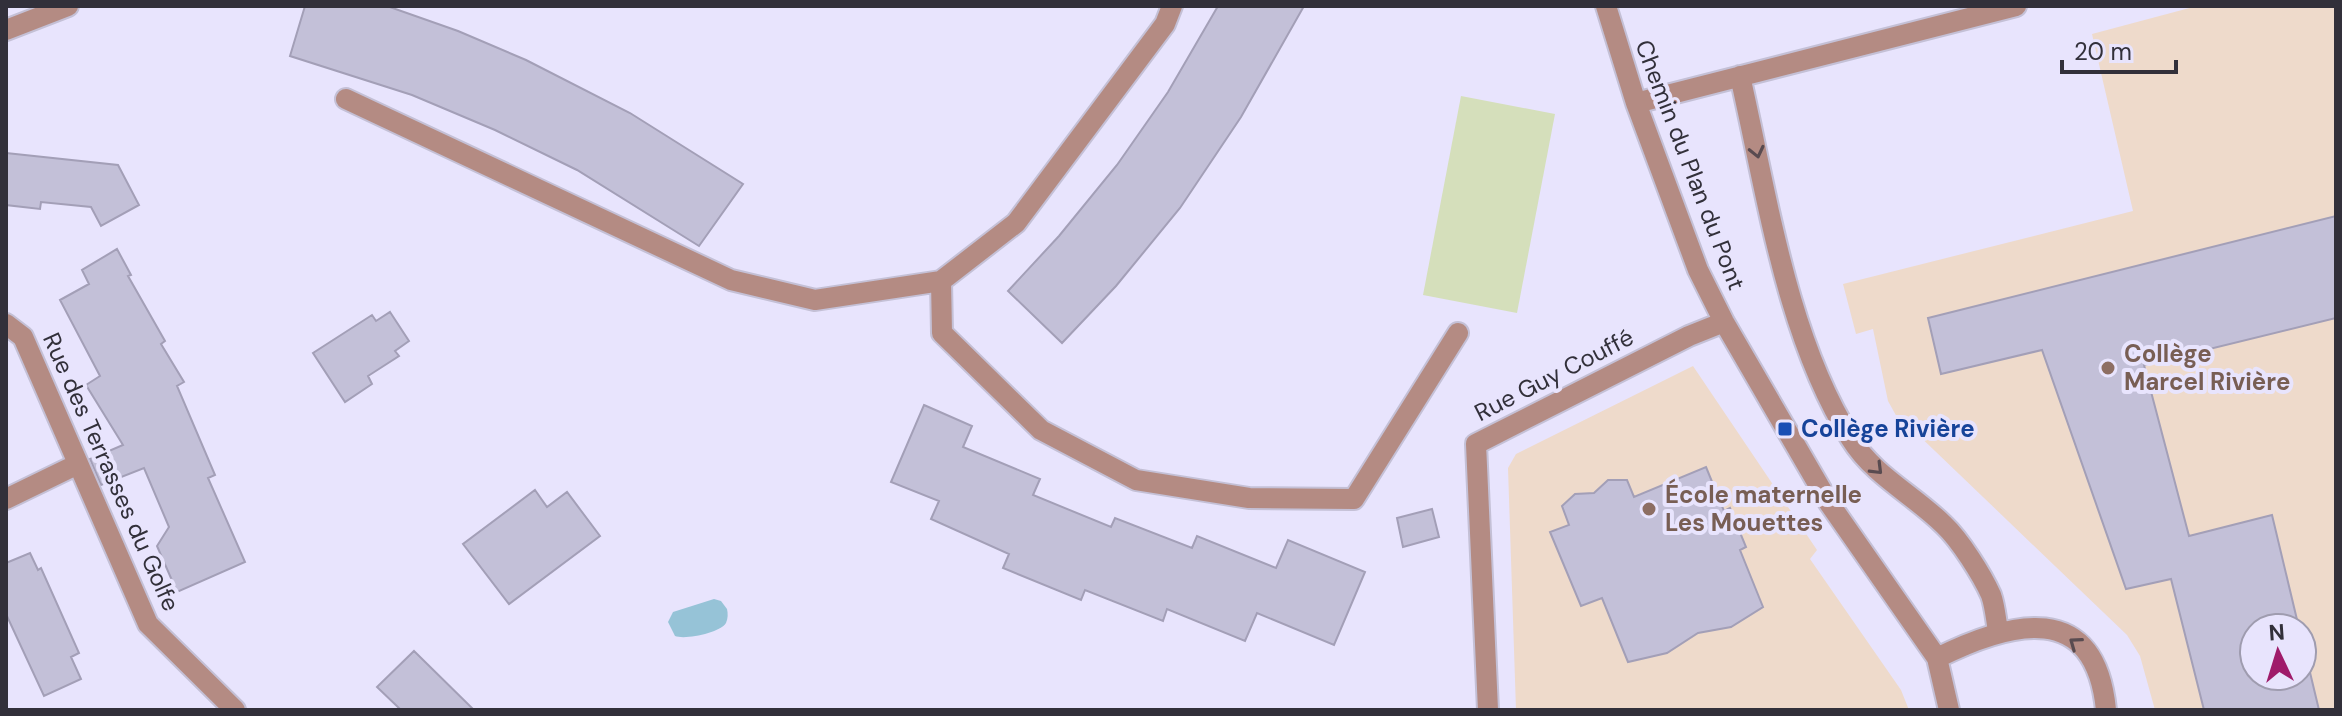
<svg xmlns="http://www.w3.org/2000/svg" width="2342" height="716" viewBox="0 0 2342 716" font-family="'DM Sans',sans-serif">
<rect width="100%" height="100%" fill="#e8e4fd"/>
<path fill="#eedacb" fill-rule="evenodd" d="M2197,6H2336V710H2155L2140,656L2127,635L1911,428L1898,419L1888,401L1873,329L1856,334L1843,284L2133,211L2092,34ZM2254,628H2302V676H2254Z
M1693,366L1817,550L1810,559L1901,690L1909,710H1516L1508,468L1516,454Z"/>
<path fill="#d5dfbb" d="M1461,96L1555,114L1517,313L1423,295Z"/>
<path fill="#96c3d7" d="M714,599L721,601L727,609C728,614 728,618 726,623C720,633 685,640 675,636L668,622L673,612Z"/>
<path fill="#c3c0d8" stroke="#a39fb7" stroke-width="2" d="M305,6H387L458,31L526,60L630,113L743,184L699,246L577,170L495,130L412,95L290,56Z
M1218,6H1304L1241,117L1180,208L1116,286L1062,343L1008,291L1059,236L1117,165L1168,92Z
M6,153L118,165L139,205L101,226L91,207L41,202L40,209L6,205Z
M2336,216V318L2144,365L2189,536L2272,515L2299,628H2254V676H2302V639L2319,710H2204L2171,579L2126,589L2042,350L1941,374L1928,318Z
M117,249L131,275L128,276L165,341L161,344L184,382L177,386L215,475L208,478L245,562L177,592L157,546L169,527L144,468L101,485L90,459L123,445L86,385L100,376L60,300L89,284L82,270Z
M390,312L409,341L395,351L399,356L368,376L372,384L345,402L313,353L372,315L376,321Z
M924,405L972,426L963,447L1040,479L1033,495L1111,527L1115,518L1192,548L1197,536L1276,568L1288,540L1365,572L1334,645L1257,613L1245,641L1167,609L1163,621L1085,590L1081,600L1003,568L1009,554L931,519L939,501L891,482Z
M1706,467L1724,511L1730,508L1746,547L1740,550L1763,607L1731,627L1698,633L1667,653L1628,662L1602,598L1581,606L1550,532L1569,525L1562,506L1575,494L1594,493L1608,480H1627L1634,497Z
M535,490L547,507L567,492L600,536L509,604L463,544Z
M1432,509L1439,537L1403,547L1397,518Z
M30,553L38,570L41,568L79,653L71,657L81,679L44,696L6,614V563Z
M414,651L474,710H401L377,687Z"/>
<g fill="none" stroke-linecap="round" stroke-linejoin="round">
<g stroke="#c4c0d6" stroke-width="24">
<path id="minor" d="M1172,6L1165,24L1016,223L941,281L942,333L1041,430L1136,480L1249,498L1354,499L1458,333
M1606,6L1636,103L1698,270L1724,322L1829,503L1937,658L1949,710
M6,30L68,6
M1740,76C1767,194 1786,336 1851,439C1874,476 1914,495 1944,525C1960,540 1982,575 1991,595C1995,606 1996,620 1998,631
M346,99L731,280L815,300L941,281
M1636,103L2016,6
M6,324L23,337L148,624L235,710
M6,499L78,464
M1937,658C2011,621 2095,599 2106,710
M1488,710L1476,444L1689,336L1724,322"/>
</g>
<use href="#minor" stroke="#b48b83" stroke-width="20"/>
</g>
<defs><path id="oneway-chevron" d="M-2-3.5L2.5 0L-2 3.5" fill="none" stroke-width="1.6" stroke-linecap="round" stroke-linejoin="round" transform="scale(2)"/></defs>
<g stroke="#594b50">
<use href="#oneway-chevron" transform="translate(1757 152) rotate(77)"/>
<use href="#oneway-chevron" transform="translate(1877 469) rotate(45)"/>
<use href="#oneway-chevron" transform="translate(2075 643) rotate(-144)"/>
</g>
<g fill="#8d6e63" stroke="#e8e4fd" stroke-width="3">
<circle cx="2108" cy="368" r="8"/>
<circle cx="1649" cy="509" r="8"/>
</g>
<rect fill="#1a4fb4" stroke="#e8e4fd" stroke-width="3" x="1777" y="421" width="16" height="16" rx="4"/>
<g text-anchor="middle" stroke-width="8" stroke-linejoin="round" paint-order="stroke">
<g font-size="24" fill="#32303a" stroke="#e8e4fd">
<text transform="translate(1690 165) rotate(69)" y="8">Chemin du Plan du Pont</text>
<text transform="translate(1554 375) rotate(-27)" y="8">Rue Guy Couffé</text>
<text transform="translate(111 472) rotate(66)" y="8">Rue des Terrasses du Golfe</text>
</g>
<g font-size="24" font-weight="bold" fill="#785e54" stroke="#e8e4fd" text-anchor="start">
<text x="2124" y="362">Collège<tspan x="2124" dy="28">Marcel Rivière</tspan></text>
<text x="1665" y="503">École maternelle<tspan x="1665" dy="28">Les Mouettes</tspan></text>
</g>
<g font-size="24" font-weight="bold" fill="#164399" stroke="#e8e4fd" text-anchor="start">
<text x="1801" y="437">Collège Rivière</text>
</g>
</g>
<rect width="2342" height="716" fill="none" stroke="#32303a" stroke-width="16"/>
<g transform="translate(2278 652) rotate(356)"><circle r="38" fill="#e8e4fd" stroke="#9f9caf" stroke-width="2"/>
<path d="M0-6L14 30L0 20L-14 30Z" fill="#9f1b6a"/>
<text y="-12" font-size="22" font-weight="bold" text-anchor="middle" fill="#32303a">N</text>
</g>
<path d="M2062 60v12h114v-12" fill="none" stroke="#32303a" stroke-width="4"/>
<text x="2074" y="60" font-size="24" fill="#32303a" stroke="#e8e4fd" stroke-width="6" paint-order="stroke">20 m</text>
</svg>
